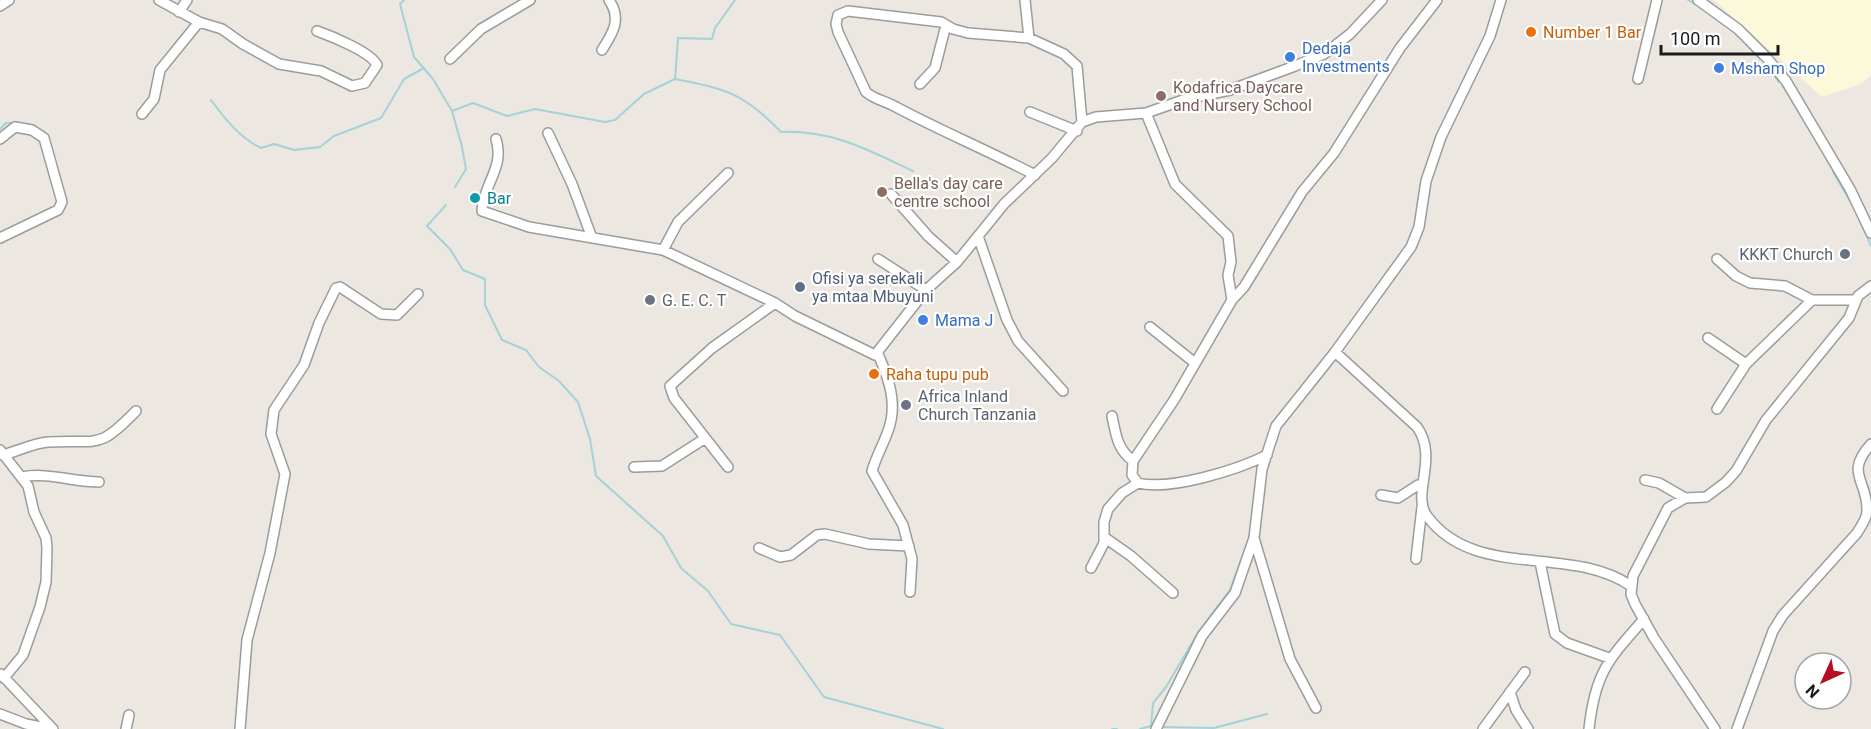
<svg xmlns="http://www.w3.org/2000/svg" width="1871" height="729" viewBox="0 0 1871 729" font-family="Roboto,sans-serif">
<rect width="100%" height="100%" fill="#ece7e1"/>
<path fill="#fcf8da" d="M1714,0H1871V75L1861,84L1822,97Z"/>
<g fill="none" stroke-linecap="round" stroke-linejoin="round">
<path stroke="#a4d2d7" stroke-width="2" d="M404,0L400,4L414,57L433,79L452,111
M1688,0L1703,9
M1706,0L1737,23
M1726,25L1739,37
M1746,31L1771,57
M1742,40L1760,59
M1764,62L1779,82
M675,79C726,89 744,93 781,132C833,130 868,150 913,171
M1782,85L1790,97
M211,100C225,119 240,138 261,148L274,144L294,150L320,147L334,136L381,118L404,79L424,68
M1792,101L1800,114
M0,129L6,123H13
M461,143L452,111L473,103L507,116L535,109L605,122L615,120L644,94L675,79L678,38L712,39L715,28L735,0
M1826,158L1831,166
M1833,172L1850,201
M455,187L466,169L461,142
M446,205L427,226L450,249L463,270L485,279V305L502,340L526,350L539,367L559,381L578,402L590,439L596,476L663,536L681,568L708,591L731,624L780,635L824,697L943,729
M1855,209L1871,246
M1161,727L1214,728L1267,714
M1112,729H1117
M1140,729L1151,726L1153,703L1166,687L1199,631L1230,590L1248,541"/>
<g stroke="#9c9c9c" stroke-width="12">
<path id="minor" d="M159,0L199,22L222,29L243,44L279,64L321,71L352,86L365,83L377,65C371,52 331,36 317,31
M1025,0L1029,38
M1698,0L1738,29L1766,57L1786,81L1850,189L1871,233
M0,6L9,0
M179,12L187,0
M602,50C613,33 622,19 609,0
M450,59L481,29L530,0
M1638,79L1657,0
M920,84L935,68L946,25
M1030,112L1077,131
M1146,113L1175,184L1228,236L1231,262L1228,275L1232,300
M142,114L154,99L160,70L199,22
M548,133L572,184L592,238
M0,139L15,127L32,130L44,138L62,202L58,210L0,238
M496,139C505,168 483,184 482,211L529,227L663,250L775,303L795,316L875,355L926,290L957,262L1004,204L1052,158L1082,122L1096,117L1146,113L1186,99L1230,90L1295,66L1324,54L1350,34L1382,0
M1035,175C989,151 941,131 896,107C886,101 875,100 866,92L838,32L836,24L838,15L848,11L941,22L953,29L968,33L1029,38L1064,54L1077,66L1082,122
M891,194L928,236L957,262
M978,236L1007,320L1018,341L1063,391
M663,250L678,222L728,173
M878,259L926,290
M1717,259L1736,276L1750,283L1785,286L1812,300H1856
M1150,327L1195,363
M1708,338L1746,364
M1335,352L1417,427C1439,458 1411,494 1427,516C1475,581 1570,544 1631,586
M878,354C889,379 898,404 888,431C883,445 876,457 872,471L903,525L912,559L910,592
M1717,409L1746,364L1812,300
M1112,416C1116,435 1117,449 1133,461
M0,450L28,486L34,512L46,538L47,548L46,582L40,607L23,655L4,678
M3,455C18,451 34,443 48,442C100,439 97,451 136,411
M1267,455C1237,470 1170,491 1138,483L1132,475L1133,461L1174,400L1232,300L1244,287L1302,192L1334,153L1400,48L1437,0
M634,467L662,466L704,439
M728,467L674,398L670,386L712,348L775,303
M22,477C48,472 73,482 99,482
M1645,480L1659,483L1685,498
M1381,495L1398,498L1418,485H1422
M1104,537L1131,556L1173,593
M1254,538L1290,659L1316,708
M759,548L780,557L791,555L817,535L825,534L869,544L909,546
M1416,559L1422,507
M1540,562L1555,634L1567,643L1609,658
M1091,568L1104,543V522L1108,509L1122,493L1138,483
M1,674L53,729
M1510,692L1516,710L1528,729
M0,714L26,724L51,729
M126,729L129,715
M240,729L247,640L270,553L285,474L271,434L274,410L304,365L319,323L336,288L340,287L381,314L397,315L418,294
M1156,729L1202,636L1235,593L1254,538L1262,469L1276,426L1335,352L1411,247L1419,227L1426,181L1441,137L1490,36L1501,0
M1483,729L1525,672
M1589,729C1595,673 1608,660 1644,619
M1715,729L1654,638L1635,604L1631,594L1633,576L1668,508L1685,498L1706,497L1726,482L1736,471L1766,420L1849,318L1858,296L1871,286
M1737,729L1773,631L1783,615L1857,533C1861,526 1867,519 1867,511C1868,480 1844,474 1871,444"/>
</g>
<use href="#minor" stroke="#fff" stroke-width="9"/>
</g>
<g fill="#e8710a" stroke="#fff" stroke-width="2">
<circle cx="1531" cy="32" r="6"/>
<circle cx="874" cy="374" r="6"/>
</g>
<g fill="#3f7fe0" stroke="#fff" stroke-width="2">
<circle cx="1290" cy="57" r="6"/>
<circle cx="1719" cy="68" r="6"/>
<circle cx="923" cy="320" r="6"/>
</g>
<g fill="#8d6e63" stroke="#fff" stroke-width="2">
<circle cx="1161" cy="96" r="6"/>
<circle cx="882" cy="192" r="6"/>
</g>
<circle fill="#0f9aa8" stroke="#fff" stroke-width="2" cx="475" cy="198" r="6"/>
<g fill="#6b7280" stroke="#fff" stroke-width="2">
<circle cx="1845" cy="254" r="6"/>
<circle cx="650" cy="300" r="6"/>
<circle cx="906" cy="405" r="6"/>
</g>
<circle fill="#5c6f8a" stroke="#fff" stroke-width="2" cx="800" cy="287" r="6"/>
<g text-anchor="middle" stroke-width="4.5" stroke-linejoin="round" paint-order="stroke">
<g font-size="16" fill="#c56008" stroke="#fff" text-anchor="start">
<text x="1543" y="38">Number 1 Bar</text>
<text x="886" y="380">Raha tupu pub</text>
</g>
<g font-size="16" fill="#366cbe" stroke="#fff" text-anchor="start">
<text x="1302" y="54">Dedaja<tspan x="1302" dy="18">Investments</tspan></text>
<text x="1731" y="74">Msham Shop</text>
<text x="935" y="326">Mama J</text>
</g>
<g font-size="16" fill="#785e54" stroke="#fff" text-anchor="start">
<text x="1173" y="93">Kodafrica Daycare<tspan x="1173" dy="18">and Nursery School</tspan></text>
<text x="894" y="189">Bella's day care<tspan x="894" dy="18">centre school</tspan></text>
</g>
<g font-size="16" fill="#0d838f" stroke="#fff" text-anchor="start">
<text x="487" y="204">Bar</text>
</g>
<g font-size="16" fill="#5b616d" stroke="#fff" text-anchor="start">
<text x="1833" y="260" text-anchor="end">KKKT Church</text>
<text x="662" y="306">G. E. C. T</text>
<text x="918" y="402">Africa Inland<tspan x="918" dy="18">Church Tanzania</tspan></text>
</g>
<g font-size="16" fill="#4e5e75" stroke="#fff" text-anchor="start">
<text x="812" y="284">Ofisi ya serekali<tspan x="812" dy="18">ya mtaa Mbuyuni</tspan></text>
</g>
</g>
<g transform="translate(1823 681) rotate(225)"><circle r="28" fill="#ffffff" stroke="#a4a4a4" stroke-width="1.5"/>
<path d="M0-4.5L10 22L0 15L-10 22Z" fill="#b80e23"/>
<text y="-9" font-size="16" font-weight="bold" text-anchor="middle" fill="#1b1b1b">N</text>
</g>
<path d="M1661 45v9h117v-9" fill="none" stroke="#1b1b1b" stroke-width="3"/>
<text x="1670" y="45" font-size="18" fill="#1b1b1b" stroke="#ffffff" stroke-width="4.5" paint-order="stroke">100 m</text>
</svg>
